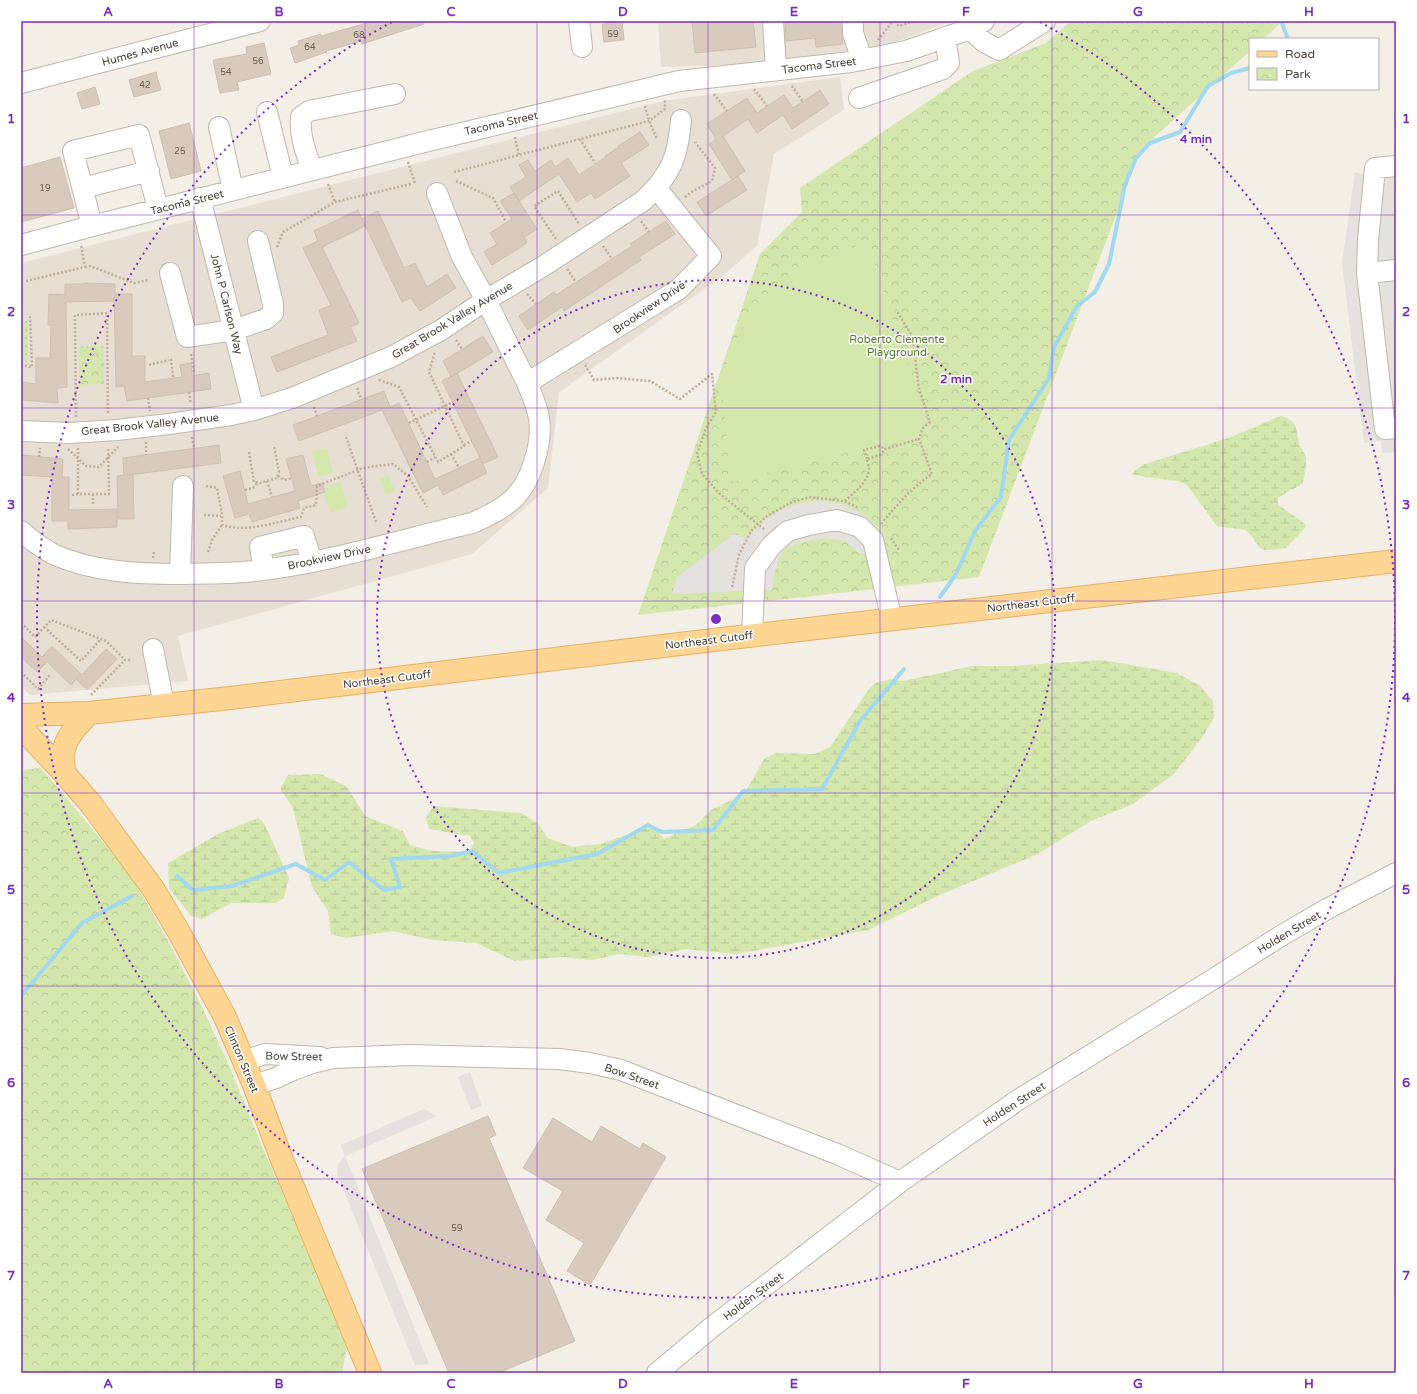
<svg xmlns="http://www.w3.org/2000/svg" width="1417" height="1394" viewBox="0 0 1417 1394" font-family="'Varela Round',sans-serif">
<defs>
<pattern id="grass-dots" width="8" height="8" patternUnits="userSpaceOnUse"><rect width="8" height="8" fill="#d4e8ae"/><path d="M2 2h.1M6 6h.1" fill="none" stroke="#b7c896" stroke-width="1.8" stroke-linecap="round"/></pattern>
<pattern id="wetland-marsh" width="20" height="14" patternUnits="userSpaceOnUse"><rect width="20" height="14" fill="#d4e8ae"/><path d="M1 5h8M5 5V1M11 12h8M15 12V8" fill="none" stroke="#b7c896"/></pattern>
<pattern id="park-crowns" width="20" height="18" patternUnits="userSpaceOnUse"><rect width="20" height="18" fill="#d4e8ae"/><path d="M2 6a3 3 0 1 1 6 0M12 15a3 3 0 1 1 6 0" fill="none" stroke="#b7c896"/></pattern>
</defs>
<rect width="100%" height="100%" fill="#f3eee6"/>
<path fill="#e7dfd4" d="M658,21H950L901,40L851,62L661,67Z
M840,77L844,110L774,154L757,246L721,277L559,392L548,488L472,554L178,636L188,681L30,695L21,686V263L663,101Z"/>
<path fill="url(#grass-dots)" d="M28,320V362L21,361V322Z"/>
<path fill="url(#wetland-marsh)" d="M1281,416C1300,421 1295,430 1300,446C1302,450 1305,453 1306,457C1307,465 1304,475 1303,483C1295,489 1286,492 1278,498V504C1286,512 1300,518 1306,526L1305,528L1286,548L1270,550H1264L1260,548L1250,534L1245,530L1217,526L1187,485L1177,481L1145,477L1132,474L1136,469L1145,464L1228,438Z
M1102,660L1177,673L1200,686L1213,701L1214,718L1201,739L1174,774L1133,804L1091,821L1038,854L942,894L868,930L736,954L685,949L648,957L619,954L592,960L564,957L515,961L476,943L433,940L393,931L346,938L331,934L328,911L312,887L293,808L280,789L288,775L321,774L347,787L365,816L403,831L410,845L432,851L469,852L474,843L470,836L429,829L426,818L433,806L521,813L537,823L548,838L572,847L600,844L647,828L657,830L664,839L696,825L711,810L744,794L764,759L777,753L815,754L830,747L869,689L876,683L890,679L903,681L931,675L972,666H1011Z
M258,818L264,823L289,878L284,898L275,903H231L202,919L191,916L169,888L168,863L218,834Z"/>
<path fill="url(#park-crowns)" d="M1071,21H1283L1263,39H1250V51L1141,149L979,577L813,596L638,615L760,254L802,212L800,188L973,71L1046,43Z
M79,346H104V384L79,385Z
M41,768L130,874L167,939L202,1007L228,1063L264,1151L348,1342L342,1373H21V770Z"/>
<path fill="#d4e8ae" d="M867,242L926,420L914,436L731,482L721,381L732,348L743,328L780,280L819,260Z
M327,448L333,473L318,477L312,451Z
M388,475L395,491L386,495L380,479Z
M340,482L348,507L330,513L322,488Z"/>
<path fill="#e4e1de" d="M1396,153V452L1382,453L1381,441L1364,443L1342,263L1355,172L1367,176L1380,160Z
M817,500L841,504L865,515L881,531L868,555L858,552L845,541L826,538L797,543L783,550L774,574L772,590L672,594L677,577L734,534L746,538L762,521L785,507Z
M470,1072L482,1106L471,1110L458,1077Z
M424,1109L437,1116L345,1156L429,1364L415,1365L337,1174L338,1164L345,1156L341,1145Z"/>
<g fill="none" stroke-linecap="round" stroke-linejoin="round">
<path stroke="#a2d9f1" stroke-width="4" d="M1281,21L1288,39
M940,597L956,574L975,531L1001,497L1009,440L1049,378L1054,347L1077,306L1095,292L1109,264L1125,185L1136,158L1150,143L1180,132L1208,86L1231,73L1250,68
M177,876L193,890L232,886L296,864L325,880L349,862L384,890L400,887L391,859L451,856L472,851L499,873L597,854L648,825L662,832L713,830L743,791L822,789L860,721L904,669
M21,996L82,923L132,896"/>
</g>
<path fill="#d8cbbe" stroke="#d0bfaf" d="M374,21H424V24L362,44L361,41L326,51L327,52L295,63L290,48L299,45L298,41L321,34V36Z
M610,21H622L624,40L604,42L602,25Z
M692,21H753L756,47L695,53Z
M801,21H840L843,44L816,47L815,38L786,41L785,23Z
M264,43L271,74L237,82L239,90L220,93L213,60L247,54L246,47Z
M156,72L161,90L134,97L129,80Z
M95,87L100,104L82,109L77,93Z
M820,90L829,104L792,129L783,115L757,133L748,119L723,136L745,171L732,180L709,144L716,139L707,124L747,98L757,113L784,95L793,108Z
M189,123L201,171L171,179L159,131Z
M640,132L649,145L621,163L630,176L595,199L591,193L577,202L559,174L519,201L510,187L526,177L519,165L528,160L535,171L551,160L555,167L568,158L579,175L606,157L605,156L619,147L618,146Z
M60,157L74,208L21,222V168Z
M738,176L747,190L706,216L697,202Z
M514,193L537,229L524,237L527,243L492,265L484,252L497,244L490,233L512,219L500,201Z
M358,210L365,226L322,247L359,323L350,327L357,341L277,372L271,357L328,335L319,310L331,305L303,248L318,241L314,231Z
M378,211L404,268L415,263L427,287L447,274L456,288L420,311L411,298L402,302L362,219Z
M666,221L675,234L639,257L641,260L564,311L562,307L528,330L519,316L554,292L556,295L632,246L630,244Z
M84,283L115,284V294H132V356H145V382L182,377L180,365L191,363L192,376L209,373L211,389L127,401L124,386L116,387L114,296V301L66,302L67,387L57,388L58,403L21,400V382L36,384V358H50L51,325H48L49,294L65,295V284H84Z
M483,336L493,352L451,377L443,361Z
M457,373L498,457L483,464L442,381Z
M384,391L390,407L399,403L435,479L480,458L487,473L443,495L438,485L423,493L382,410L299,441L293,425Z
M219,445L221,463L128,475H133L134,519H118L117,476L124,475L123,458Z
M21,455L63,459L62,477H69V510L117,509V527L68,529V521H52V477L21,475Z
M303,455L311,486L322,483L325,492L298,501L300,508L252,522L249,514L235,518L223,476L240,471L248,504L295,491L286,459Z
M21,637L42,657L52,646L81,674L71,685L47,662L37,672L21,657Z
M106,649L117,659L87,690L77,680Z
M488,1116L496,1135L489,1138L575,1341L498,1373H449L362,1169Z
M553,1118L592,1142L601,1126L640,1149L643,1143L666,1157L590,1285L567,1271L584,1243L546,1220L563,1191L523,1168Z"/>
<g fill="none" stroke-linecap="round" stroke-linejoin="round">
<g stroke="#c2b7ac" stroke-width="22">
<path id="minor" d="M579,21L582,47
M773,21L776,70
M853,21V33L862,60
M970,29L984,42L999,50L1045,21
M21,83L260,21
M859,98L943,69L949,63L945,37
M267,112L283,177
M219,127L233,190
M1396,166L1375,168L1368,240L1367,273L1385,429L1396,428
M312,170C306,153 299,135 301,117L309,111L395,94
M83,188L149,171
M437,193L462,257L486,300L527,383
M200,198L254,410
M92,226L73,151L139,135L158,209
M21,245L92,226L420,143L679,81L851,62L906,51L970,29L984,21
M170,273L187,337L234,330L266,319L273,313V304L258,241
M1367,273L1396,270
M21,431L70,433L117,430L169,424L231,415L254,410L292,398L391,357L441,330L486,300L542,267L643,201C671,175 678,157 681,120
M21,531C30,539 42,548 53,554C92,572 138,574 181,574C205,573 230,574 254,571C328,563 400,540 472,523C486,517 501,510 512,500C531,483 543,443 539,418C537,406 532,395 527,383L679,289L711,256L657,189
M264,570L260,547L304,536L312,562
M180,574L183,486
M752,635L755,568L772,545L788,531L809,525L837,520L860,527L873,540L892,620
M153,649L164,705
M243,1061L265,1054L320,1057
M254,1085L276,1078L293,1070L312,1063L333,1058L410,1055L559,1059L590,1063L621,1070L837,1154L900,1182
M657,1373L712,1327L900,1182L1018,1100L1215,978L1279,937L1327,909L1396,873"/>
</g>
<g stroke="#e4b063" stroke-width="24">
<path id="major" d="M21,715L89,713L230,698L688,643L1396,561
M21,727L64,773L91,804L154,890L180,934L225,1017L254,1085L282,1160L370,1373
M64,773C64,767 62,760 63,754C65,737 78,725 89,713"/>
</g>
<path stroke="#c1af9a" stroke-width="2.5" stroke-dasharray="2 2" stroke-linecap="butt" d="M895,21L899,26L915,21
M878,40L893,21
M792,86L803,102
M754,89L767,106
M714,94L727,111
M645,106L649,121L657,139
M515,137L519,156
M580,139L595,163
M408,162L415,183
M454,172L649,121L665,109V100
M456,181L493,198L506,222
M328,184L335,202
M685,197L693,191L712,181L715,168L695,142
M641,221L649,232
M556,239L534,206L558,191L579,224
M603,246L612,259
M277,247L283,232L335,202L411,184
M85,267L90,266L134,283L149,280
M567,269L576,282
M26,281L85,267L81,245
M527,294L536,304
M456,340L462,349
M191,354L194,373
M171,359L173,378
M21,365L32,367L30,314
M149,365L169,360
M585,365L594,380L616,378L650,381L680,399L712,374L716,412L706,428L697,454L702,474L720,494L765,530
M379,380L399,387L438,462L464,446L429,372L435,352
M357,388L361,399
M189,392L191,404
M148,398L150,411
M314,407L317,416
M76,417L75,315L107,313L108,414
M409,423L453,402
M192,437L194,448
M346,437L376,522
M146,442V455
M464,445L472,441
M78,448V494H109L108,447
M68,449L86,466L99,467L118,447
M249,452L254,482L260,483L277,478L279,472L274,446
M451,454L459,468
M39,457L40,448
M867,459L864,450L880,446L885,449
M427,462L435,457
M278,476L284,480L292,478
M267,481L272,497
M206,486L217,488L222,514V525C247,533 276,522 301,517L304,508L316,505L317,486L363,468L393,464L408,476L427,507
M245,490L253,488L257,483
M93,494V506
M72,495L78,494
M845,501C853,493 868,483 869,469C869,466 867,462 867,459L880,455L885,449L919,439
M204,515L221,516
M881,524C898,504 910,489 932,474L919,439L923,428L930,422L919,389L915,356L911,334L896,310
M891,538L899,550
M208,552L212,540L222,525
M153,558L154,551
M732,587L739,555L751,531L767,516L792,502L810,497L844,501L859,508
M21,623L35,637L51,620L106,641L125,660
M44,627L81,661L101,639
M21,672L38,689L50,675
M91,695L125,660H131
M21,1279L22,1278"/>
<use href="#minor" stroke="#fff" stroke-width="20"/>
<use href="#major" stroke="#ffd593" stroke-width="22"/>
</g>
<path fill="none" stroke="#7b2cbf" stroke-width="1" stroke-opacity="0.55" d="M194,21V1373M365,21V1373M537,21V1373M708,21V1373M880,21V1373M1052,21V1373M1223,21V1373M21,215H1396M21,408H1396M21,601H1396M21,793H1396M21,986H1396M21,1179H1396"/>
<g fill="none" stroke="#7b2cbf" stroke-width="2" stroke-dasharray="2 4">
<circle cx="716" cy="619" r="339"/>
<path d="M1040 22A679 679 0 1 1 392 22"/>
</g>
<g text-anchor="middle" stroke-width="3" stroke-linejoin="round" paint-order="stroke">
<g font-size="9" fill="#6a6157">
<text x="613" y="37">59</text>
<text x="359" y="38">68</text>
<text x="310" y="50">64</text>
<text x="258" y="64">56</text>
<text x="226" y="75">54</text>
<text x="145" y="88">42</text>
<text x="180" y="154">25</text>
<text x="45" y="191">19</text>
<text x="457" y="1231">59</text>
</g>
<g font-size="11" fill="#463e35" stroke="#fff">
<text transform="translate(140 52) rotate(-15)" y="4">Humes Avenue</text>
<text transform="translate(819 65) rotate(-7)" y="4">Tacoma Street</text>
<text transform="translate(501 123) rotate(-13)" y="4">Tacoma Street</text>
<text transform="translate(187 202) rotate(-14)" y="4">Tacoma Street</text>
<text transform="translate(227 304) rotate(76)" y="4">John P Carlson Way</text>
<text transform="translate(649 307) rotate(-34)" y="4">Brookview Drive</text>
<text transform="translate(452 320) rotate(-31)" y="4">Great Brook Valley Avenue</text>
<text transform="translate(150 424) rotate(-6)" y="4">Great Brook Valley Avenue</text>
<text transform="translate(329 557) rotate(-12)" y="4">Brookview Drive</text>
<text transform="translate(1031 603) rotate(-7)" y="4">Northeast Cutoff</text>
<text transform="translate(709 640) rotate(-7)" y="4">Northeast Cutoff</text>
<text transform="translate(387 679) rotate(-7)" y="4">Northeast Cutoff</text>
<text transform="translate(1289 932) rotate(-31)" y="4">Holden Street</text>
<text transform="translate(294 1056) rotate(1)" y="4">Bow Street</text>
<text transform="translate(242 1059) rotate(67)" y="4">Clinton Street</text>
<text transform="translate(632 1076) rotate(19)" y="4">Bow Street</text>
<text transform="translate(1014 1104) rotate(-33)" y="4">Holden Street</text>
<text transform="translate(753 1296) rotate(-37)" y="4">Holden Street</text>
</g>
<g font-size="11" fill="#4f7828" stroke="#fff">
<text x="897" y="343">Roberto Clemente<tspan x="897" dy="13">Playground</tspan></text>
</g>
</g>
<circle cx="716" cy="619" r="6" fill="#7b2cbf" stroke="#fff" stroke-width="2"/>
<g font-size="12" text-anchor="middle" font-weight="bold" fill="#7b2cbf" stroke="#fff" stroke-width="3" stroke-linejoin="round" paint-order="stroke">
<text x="1196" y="143">4 min</text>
<text x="956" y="383">2 min</text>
</g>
<rect width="1417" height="1394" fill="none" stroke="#ffffff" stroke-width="44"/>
<rect x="1249" y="38" width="130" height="52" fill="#ffffff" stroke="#b5b2ae"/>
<rect x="1257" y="51" width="20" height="6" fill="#ffd593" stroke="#b5b2ae"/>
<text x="1285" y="58" font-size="12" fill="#463e35">Road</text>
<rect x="1257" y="68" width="20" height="12" fill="url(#park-crowns)" stroke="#b5b2ae"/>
<text x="1285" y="78" font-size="12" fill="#463e35">Park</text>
<rect x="22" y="22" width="1373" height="1350" fill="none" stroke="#7b2cbf" stroke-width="1.5"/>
<g font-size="13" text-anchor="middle" font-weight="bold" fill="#7b2cbf">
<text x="108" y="16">A</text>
<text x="279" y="16">B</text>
<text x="451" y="16">C</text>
<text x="623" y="16">D</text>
<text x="794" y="16">E</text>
<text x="966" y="16">F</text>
<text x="1138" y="16">G</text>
<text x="1309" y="16">H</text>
<text x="11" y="123">1</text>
<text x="1406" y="123">1</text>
<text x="11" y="316">2</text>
<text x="1406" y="316">2</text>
<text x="11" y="509">3</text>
<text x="1406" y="509">3</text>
<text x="11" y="702">4</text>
<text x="1406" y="702">4</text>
<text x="11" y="894">5</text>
<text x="1406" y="894">5</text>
<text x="11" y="1087">6</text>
<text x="1406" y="1087">6</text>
<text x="11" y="1280">7</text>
<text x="1406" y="1280">7</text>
<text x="108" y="1388">A</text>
<text x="279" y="1388">B</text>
<text x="451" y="1388">C</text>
<text x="623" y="1388">D</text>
<text x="794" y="1388">E</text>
<text x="966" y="1388">F</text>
<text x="1138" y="1388">G</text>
<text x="1309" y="1388">H</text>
</g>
</svg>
